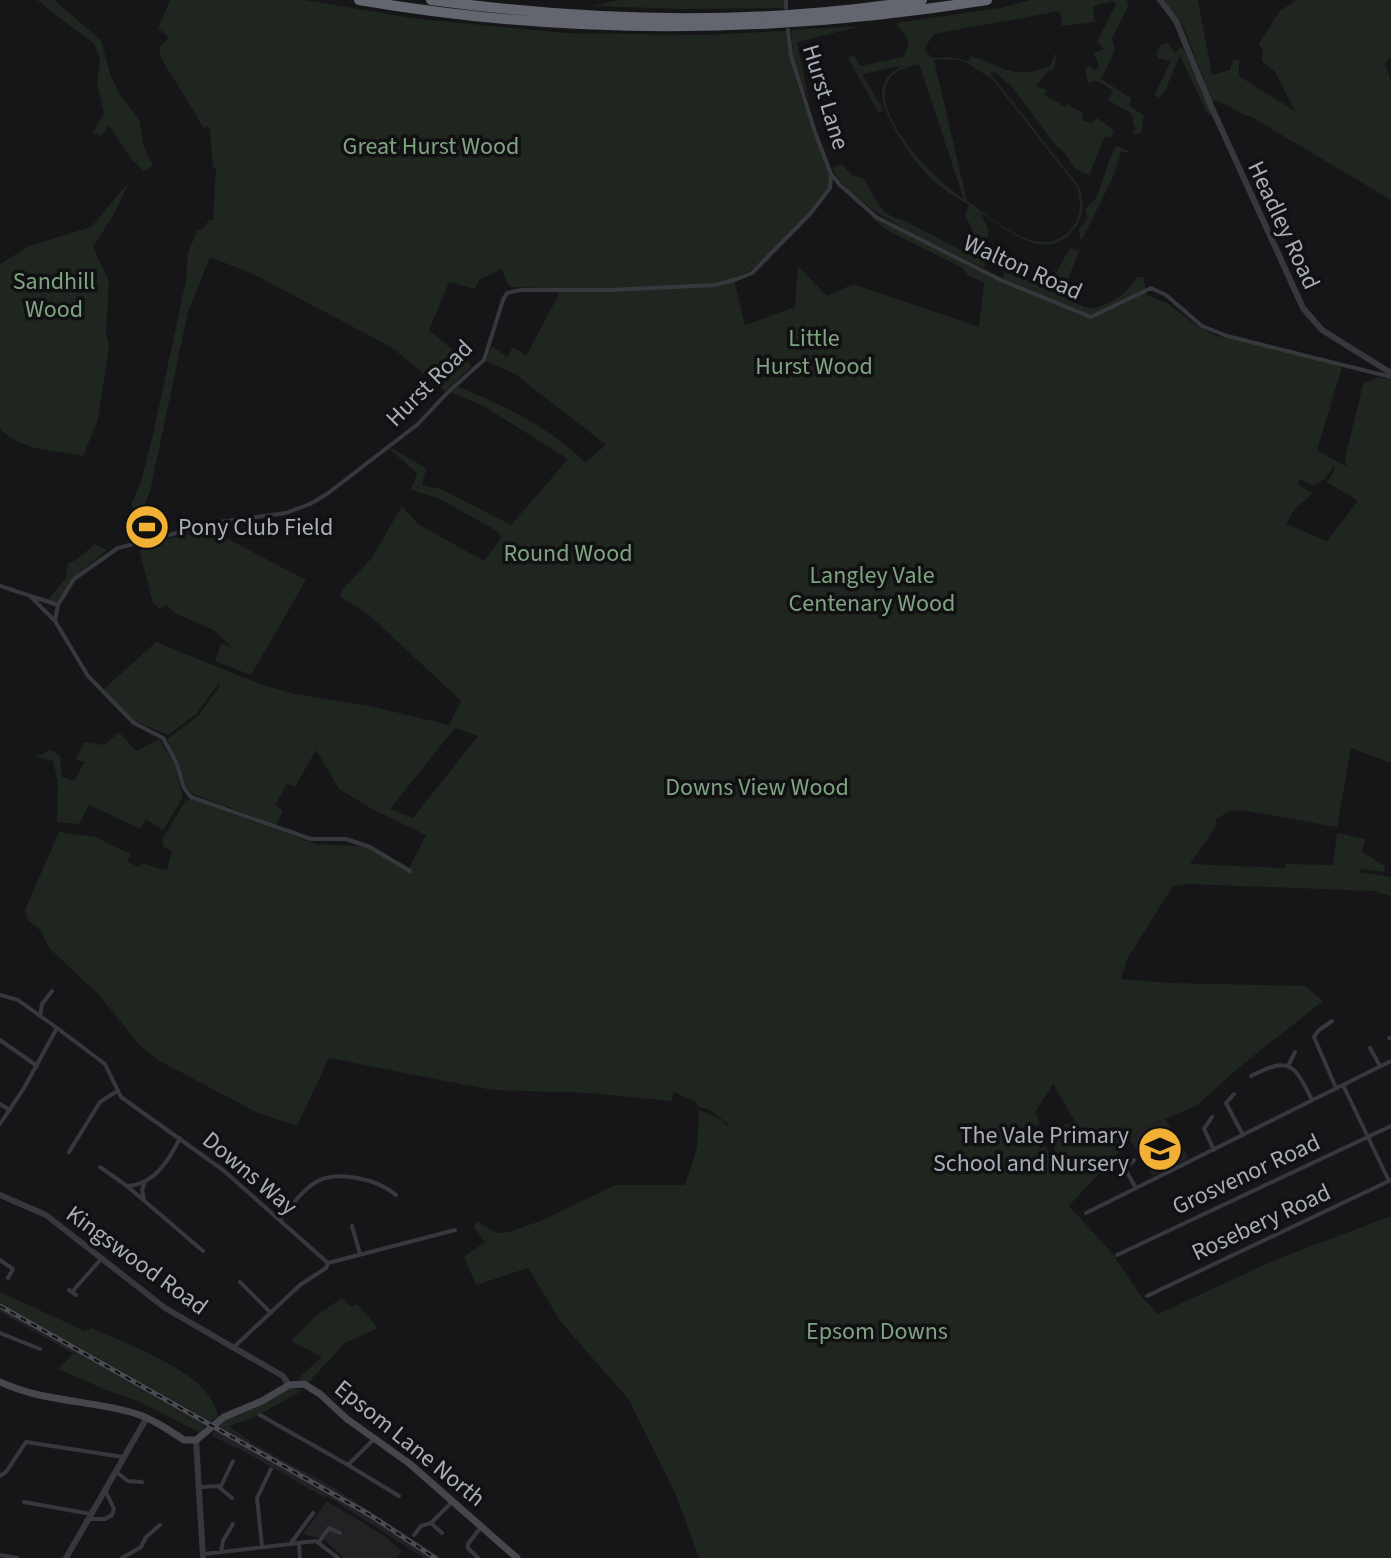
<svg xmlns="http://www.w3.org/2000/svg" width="1391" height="1558" viewBox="0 0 1391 1558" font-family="'Source Sans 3',sans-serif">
<rect width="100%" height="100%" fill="#161618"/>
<path fill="#222225" d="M1165,1119L1189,1158L1153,1176L1130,1140L1141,1129Z
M0,1303L211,1421L204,1427L0,1312Z
M217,1424L334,1488L442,1558H424L327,1496L325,1498L249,1454L212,1436Z
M327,1501L383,1535L402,1551L396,1558H344L325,1540L303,1534Z"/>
<path fill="#1e261f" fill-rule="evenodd" d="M37,0H54L101,40L111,77L122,98L140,121L143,145L153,165L144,171L132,160L109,125L101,136L93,133L104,113L97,83L100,60L94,44Z
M170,0H305L411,18L565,33L703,35L787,31C790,82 815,128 830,177L829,186C810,215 765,267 734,279L745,325L795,307L798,266L827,296L853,284L979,327L984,283L968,275L961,267L887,230L869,215L1002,282L1004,272L1015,274L1029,282L1051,281L1070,248L1079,251L1064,289L1068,300C1076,303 1086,309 1094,308C1110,305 1131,291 1136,277H1143L1147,295L1167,303L1197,326L1217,336L1343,364L1317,450L1347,467L1345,459L1363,384L1379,377L1391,380V763L1351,748L1337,827L1241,810L1228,811L1219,818L1215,817L1217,825L1190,864L1285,868V864L1333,865L1337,833L1365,839L1362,852L1385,866L1384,872L1361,869L1358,872L1391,877V896L1373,891L1187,884L1173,886L1127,959L1121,979L1169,983L1305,986L1323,1001L1242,1065L1196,1106L1140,1129L1069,1206L1112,1253L1141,1296L1158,1314L1277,1259L1391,1216V1558H699L676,1495L629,1400L561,1322L528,1268L476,1285L464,1257L485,1242L474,1227L477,1221L496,1233L509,1232L543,1220L615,1185H685L697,1147L699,1110L722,1120L727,1126L728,1124L710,1110L697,1106L696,1102L674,1092L672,1101L589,1093L492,1090L329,1058L297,1126L258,1113L158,1060L139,1045L100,996L49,948L41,931L28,920L25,910L59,832L95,837L130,854L128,862L139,867L142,863L167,871L172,850L164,848L162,840L185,801L191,799L317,844L370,847L409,868L426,835L374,810L339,789L316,750L295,787L287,784L275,805L283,810L276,825L193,794L187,787L167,739L198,716L220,686L219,683L196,714L168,735L135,721L104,689L156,642L263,685L295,694L370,706L449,725L461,701L368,614L340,597L343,589L371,559L402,506L418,524L484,561L501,538L499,532L438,498L411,490L417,473L390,450L392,448L424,467L426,470L422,485L437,489V487L511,525L568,459L485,407L451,392L457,386C503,405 549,427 585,462L606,445L515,374L486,361L492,346L507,357L513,347L526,356L559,294L545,288L512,287L508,285L502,269L479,280L475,289L449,282L429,330L472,366L445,391L391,347L253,274L210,257L188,312L150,491L142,512L135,510L131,505L142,478L153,435L186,280L188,253L197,231L204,228L209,219L213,220L216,169L213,167L210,130L208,126L204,128L162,60L159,48L169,38L158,28ZM1334,466L1335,469L1327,482L1358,501L1327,541L1286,524L1294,510L1313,493L1298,485L1300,479L1313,486L1325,479ZM455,728L478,736L413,818L390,809ZM1053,1084L1075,1121L1050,1131L1055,1151L1051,1156L1045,1145L1041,1148L1029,1129L1040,1123L1035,1112Z
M619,0H784V8L684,9L592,6Z
M1030,0H1126L1129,5L1112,38L1115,50L1101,79L1131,98L1129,105L1144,116L1141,132L1134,135L1133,132L1136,129L1133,123L1134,118L1130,116L1131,113L1108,100L1113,90L1097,81L1088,83L1085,69L1090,66L1094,71L1099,67L1096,57L1092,54L1104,49L1097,42L1116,4L1113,1L1093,6L1094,22L1062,26L1060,11L934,34L924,49L932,58L948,57L969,61L970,56L973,57C1006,67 1014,81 1050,66L1055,54L1057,55L1053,71L1048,70L1036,86L1047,90L1045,95L1065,107L1067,104L1083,113L1082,120L1091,123L1097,118L1114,130L1111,138L1106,136L1103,140L1086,183L1089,174C1071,174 1070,152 1055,145L1012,87L995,72L990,73L1079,186C1084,200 1084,216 1075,228C1046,266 1009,230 981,213L989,231L982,254L985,257L984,268C942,247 853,211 832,168L841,164L853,176L862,177C873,192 881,218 903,220L976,258L981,254L969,238L974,234L965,214L969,205C958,198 947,192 937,184C918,168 884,121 882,95C881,81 891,72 901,66L862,74L883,110L879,113L848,58L854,55L860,66L904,57L909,42L896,23L1000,8ZM944,59L964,61L992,79L1077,187C1081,202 1082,217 1071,229C1039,264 996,219 967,201L934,60ZM919,64L963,197V198C937,182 864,111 891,77C898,69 909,67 919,64Z
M1164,0H1198L1212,75L1230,70L1233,60H1239V76L1295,111L1275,72L1262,61L1263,50L1259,43L1280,11L1297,0H1391V58L1385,63L1391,82V200L1250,116C1235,115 1228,100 1212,101L1184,28Z
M862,26L797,42L809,101L793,59L791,30Z
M1167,43L1175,52L1180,48L1184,49L1213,117L1207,113L1180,55L1165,91L1159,98L1155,94L1171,61L1158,58L1156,53L1160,45Z
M1117,146L1129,151L1127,153L1121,151L1114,175L1082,240L1080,238L1079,229L1088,218L1085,209L1096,198L1114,148Z
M129,182L115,212L93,247L109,281L106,334L109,346L98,420L83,456C56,451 17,450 0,428V264L29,246L91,227Z
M207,528L306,580L251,675L215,661L221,644L233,648L212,629L176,614L166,605L160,609L153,603L140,553L144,546Z
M95,544L107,550L77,574L57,603L47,601L66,578L68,563L76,560Z
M119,732L136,751L159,739L174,763L183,797L163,830L146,819L141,829L89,805L79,824L57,822L58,783L53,761L36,757L51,750L60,756L62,777L74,781L85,762L76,760L84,742L105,745Z
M0,1292L85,1331L92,1328C128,1345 213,1373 218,1417L211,1421L0,1303Z
M342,1298L351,1307L357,1304L378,1328L345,1343L309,1382L297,1379L322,1357L291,1341L317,1315Z
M74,1353L204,1427L199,1432L138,1401L106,1390L58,1369Z
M291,1388L303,1390L255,1417L229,1426L255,1445L217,1424Z"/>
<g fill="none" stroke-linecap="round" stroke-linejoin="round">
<path stroke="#37383d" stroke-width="4" d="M786,0V8
M788,30L791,56L815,132L831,174L840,185L876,217L1003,281L1091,317L1151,288L1166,295L1202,326L1227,336L1391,377
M0,586L58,605
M31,597L55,621L88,676L134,723L163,738L176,762L184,788L191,797L311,839H346L370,847L410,871
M55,621L58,605L74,579L118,548L219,522L286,513L310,504L327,494L418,424L448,392L484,360L503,300L507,293L521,290H610L715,285L737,279L752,273L810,214L830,188L831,174
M0,995L18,1000L57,1028L24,1088L0,1124
M40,1016L42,1004L52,991
M1332,1021L1319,1030L1314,1037L1336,1088
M57,1028L105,1064L121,1097L223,1170L328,1263L326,1268L300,1285L234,1347
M1389,1038H1391
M0,1040L37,1066
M1370,1048L1380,1066
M1288,1066L1295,1052
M1251,1076C1290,1056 1294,1064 1312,1100
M1343,1085L1389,1181
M1234,1094L1226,1103L1243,1135
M0,1104L10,1110
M1212,1117L1204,1129L1214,1150
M69,1152L100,1102L117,1091
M1134,1160L1125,1169L1136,1188
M100,1167L127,1186C154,1185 169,1160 180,1138
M127,1186L203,1251
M144,1199L142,1190L145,1182
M1086,1213L1391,1061
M280,1220C290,1208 302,1190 316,1182C338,1170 377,1179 396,1195
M352,1226L360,1254
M1117,1255L1391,1126
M0,1260L13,1269L8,1278
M328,1263L455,1230
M240,1282L271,1313
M69,1290L76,1295
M72,1292L101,1259
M1147,1296L1391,1180
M0,1333L40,1349
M260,1415L348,1465L374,1439
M348,1465L399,1496
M116,1472L128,1481L142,1482
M0,1476L6,1472L26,1442L123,1457
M200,1487L221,1486L233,1461
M219,1487L232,1498
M24,1502L91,1514
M88,1519H105L112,1515L114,1509L105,1490
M431,1523L452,1502
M414,1535L421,1526L431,1523L442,1533
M319,1542L329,1528L340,1533
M291,1543L313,1513
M299,1543L300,1558
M262,1546L257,1498L271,1469
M221,1552L223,1541L233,1524
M204,1554L316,1541L338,1558
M0,1555L17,1558
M122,1558L141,1547L146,1537L160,1525
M478,1558L468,1548V1544L481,1527"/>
<path stroke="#37383d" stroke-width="6" d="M1160,0L1176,21L1211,106L1303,308L1322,330L1391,373
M0,1195L46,1215L165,1308L283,1376L289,1385
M196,1440L203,1558
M66,1558L146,1419"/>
<path stroke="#45474d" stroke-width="7" d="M0,1382C43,1402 90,1400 134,1413C151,1418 169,1430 184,1440H196L224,1417L262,1401L289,1385L304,1384L320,1394L347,1419L410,1464L517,1558"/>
<path stroke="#63666e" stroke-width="10" d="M359,0C568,36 778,34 987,0
M431,0C592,22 761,26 922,0"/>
<g stroke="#4a4c52" stroke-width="5">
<path id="rail" d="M0,1306L370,1515L435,1558"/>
</g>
<use href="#rail" stroke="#111113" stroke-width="2" stroke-dasharray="6" stroke-linecap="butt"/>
</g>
<defs>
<g id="stadium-disc" transform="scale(2.3)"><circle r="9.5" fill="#f2b134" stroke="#111113"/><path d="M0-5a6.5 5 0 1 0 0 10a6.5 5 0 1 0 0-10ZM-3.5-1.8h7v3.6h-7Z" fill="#111"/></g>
<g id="school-disc" transform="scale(2.3)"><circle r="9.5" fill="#f2b134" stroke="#111113"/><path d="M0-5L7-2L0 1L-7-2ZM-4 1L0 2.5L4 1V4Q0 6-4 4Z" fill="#111"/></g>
</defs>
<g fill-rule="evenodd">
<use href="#stadium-disc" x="147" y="527"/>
<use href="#school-disc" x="1160" y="1149"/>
</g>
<g text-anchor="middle" stroke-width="7" stroke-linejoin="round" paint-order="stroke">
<g font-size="24" fill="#a8adb8" stroke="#111113">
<text transform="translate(826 97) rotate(73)" y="8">Hurst Lane</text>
<text transform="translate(1284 225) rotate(65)" y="8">Headley Road</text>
<text transform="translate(1023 267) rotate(24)" y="8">Walton Road</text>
<text transform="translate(429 383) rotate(-45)" y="8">Hurst Road</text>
<text transform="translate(250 1173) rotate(40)" y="8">Downs Way</text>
<text transform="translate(1246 1174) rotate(-25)" y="8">Grosvenor Road</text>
<text transform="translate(1261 1222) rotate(-25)" y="8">Rosebery Road</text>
<text transform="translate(137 1260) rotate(36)" y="8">Kingswood Road</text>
<text transform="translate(410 1443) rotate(39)" y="8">Epsom Lane North</text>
</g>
<g font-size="24" fill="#7fa381" stroke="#111113">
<text x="431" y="154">Great Hurst Wood</text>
<text x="54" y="289">Sandhill<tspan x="54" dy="28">Wood</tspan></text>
<text x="814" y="346">Little<tspan x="814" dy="28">Hurst Wood</tspan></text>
<text x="568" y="561">Round Wood</text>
<text x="872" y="583">Langley Vale<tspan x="872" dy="28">Centenary Wood</tspan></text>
<text x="757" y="795">Downs View Wood</text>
<text x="877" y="1339">Epsom Downs</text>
</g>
<g font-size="24" fill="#a8adb8" stroke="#111113" text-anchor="start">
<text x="178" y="535">Pony Club Field</text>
<text x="1129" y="1143" text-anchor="end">The Vale Primary<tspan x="1129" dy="28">School and Nursery</tspan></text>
</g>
</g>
</svg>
